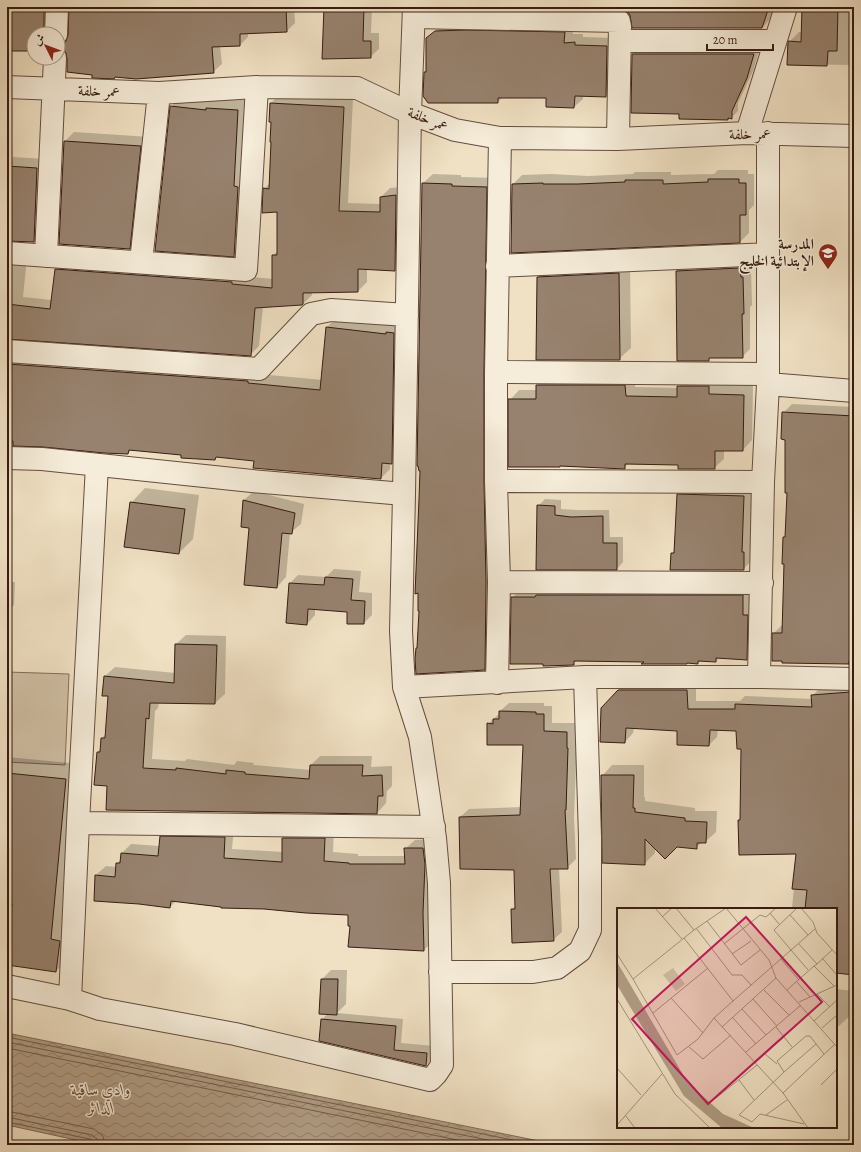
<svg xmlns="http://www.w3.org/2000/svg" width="861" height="1152" viewBox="0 0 861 1152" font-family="Alegreya,Amiri,serif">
<defs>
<pattern id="water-waves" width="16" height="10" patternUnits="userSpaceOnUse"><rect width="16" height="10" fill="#b19e87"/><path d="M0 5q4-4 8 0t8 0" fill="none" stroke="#91806d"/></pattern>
</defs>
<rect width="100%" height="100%" fill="#f0e1c4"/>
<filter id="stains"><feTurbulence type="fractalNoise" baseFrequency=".005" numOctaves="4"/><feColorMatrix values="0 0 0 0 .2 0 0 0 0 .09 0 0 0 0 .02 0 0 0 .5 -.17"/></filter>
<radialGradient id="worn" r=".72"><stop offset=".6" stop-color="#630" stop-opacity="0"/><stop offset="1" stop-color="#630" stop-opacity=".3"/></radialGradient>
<path fill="#d0c0a6" stroke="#836e5c" d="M7,672L69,674L65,765L7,762Z"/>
<path fill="url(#water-waves)" stroke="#806a58" d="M7,1033L534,1140L562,1145H99L7,1125Z"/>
<path fill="#0003" d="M7,7H52L55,34H34V53L32,50H7Z
M70,7H294L295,23L287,31L248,33V37L240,45L220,46L222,64L213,72L94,74L59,46L68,38Z
M325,7H372L371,33H379V49L370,57Z
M627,7H774L770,19L762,28L631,15L627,10Z
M803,7H854V65L788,64L789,42L799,32H803Z
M444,23L573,24V34H583V37L615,38L614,87L606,96L583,95V99L574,107L547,97H503L498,102L425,72L427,71V39Z
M640,47H760L753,71L738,103V111L731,118L727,119L680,113L632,112L633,54Z
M280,94L353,98L348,203L381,204V197L390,188L405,187L404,261L395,270L367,268V282L358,291H312V295L303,304L263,307L259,346L250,355L7,338V252L27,258L23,297L52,300L56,269L65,260L273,279V255L278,251V211L264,189L270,183L272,121L271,103Z
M182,96L249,100L244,245L233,256L171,107Z
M74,132L150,137L139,239L129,248L65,141Z
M13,157L46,159L43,232L34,241L7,240V159L11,160Z
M718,170H748V174H754V205L749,210V233L740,242L512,252L513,184L522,175L551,174L588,176L633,174L635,172H671V175L714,174Z
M433,174L461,175V177L496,178L494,660L484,669L419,646L421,470L418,465L423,183Z
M748,260V269H751L752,305L750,307V349L742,357H712L708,360L677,271L685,263Z
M630,262L631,348L619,359L538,277L550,266Z
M336,318L396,324L401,454L392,463H390V469L381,478L255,460L217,456L215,459L132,449L128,453L104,452L7,443V350L322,380L327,327Z
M546,376H635V387L678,388L688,377H718V385H753L752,440L743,450H724V459L714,468L679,464L629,463L624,468L510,400L519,390H537V385Z
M792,404L854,407V662L849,663L773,634L783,624L784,538L786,536L788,492L786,439L783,413Z
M687,485L753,487V560L743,569L672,554L675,550L678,495Z
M145,488L199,495L193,539L179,553L131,503Z
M254,491L304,504L301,524L290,533L286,577L277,587L250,527L244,500Z
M7,496L12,497L11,512L7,516Z
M545,499L561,500V509L578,510H609L610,537H623V562L617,569L538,506Z
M334,569L361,571L359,592L372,593V615L364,623L348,611L315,609V615L307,624L290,583L298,575L326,577Z
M7,582H15L14,605L8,611L7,620Z
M752,587L755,650L746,659L719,658L716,661L700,660L698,663L577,660L573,664L512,598L521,589Z
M186,635L226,636L225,694L215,703L159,702L158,708L155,711L152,759L185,761L187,759L234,765L237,761L254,763L253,765L311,770V765L320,756H372L371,767L392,766V786L387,791L386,803L377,813L108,785L98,752L101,749L102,738L106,734L109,695L105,676L115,667L175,673L176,644Z
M628,681H696V701H740L745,696L812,699V696L821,687L854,684V972L846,973L845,974H836V909H792L797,853L739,820L741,819L742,748L737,730L718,729L717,737L709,745L678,730L634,728L633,733L625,742L619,690Z
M509,703H544V706H552V723H575V740H577L574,818L576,859L567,868H559L562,932L553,940L512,909L516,906L515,869L460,817L469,809L522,807L524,744L488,724L500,713V711Z
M7,757L81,764L72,956L56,971L7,964Z
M612,765H644V797H645V801L695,808V811H717L716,832L705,842H702L696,848L677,846L655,848V853L644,864L602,776Z
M170,828H234L232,849L283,852V838L292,829H334L333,852L358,854V856H406L405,849L415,840L432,839L433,941L424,950L351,925L349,914L176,901L170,907L96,875L106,866L117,867V864L121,859L122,853L131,844L160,846L161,837Z
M331,970H347L346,1004L337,1013L403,1019L401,1043L434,1046L433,1058L426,1065L322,1020L328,1013L322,979Z
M836,989L854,991V1012L839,1026H836Z"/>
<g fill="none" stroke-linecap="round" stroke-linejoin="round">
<path stroke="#745d4c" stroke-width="1" d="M7,1037L537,1145
M7,1042L512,1145
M7,1048L482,1145
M7,1111L94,1129L103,1136L105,1145
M7,1117L92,1135L97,1139L99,1145
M7,1122L90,1139L93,1141L94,1145"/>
</g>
<path fill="#97826f" stroke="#361c12" d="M7,7H30V10H44V34H34V54H31V51H7Z
M69,7H286L287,32L240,34V46L212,47L214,73L136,79L115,77L114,79L92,78V75L67,72V59L66,53L62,48L58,46L62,45L66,41L68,35Z
M324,7H364L363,41H371V58L322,59Z
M665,7H769L762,28H632L630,15L626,10V9H664Z
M802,7H838L837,51H828L827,66L787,65L788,41L801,42Z
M465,30L565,32L564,43L575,42V45L607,46L606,97L575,96L574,108L546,107V98H498V103H428L423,96L424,72H426V38L435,31Z
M632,54H754L747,78L732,111V119L728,118V120L679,119V114L631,113Z
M270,103L344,107L339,211L380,212V197L396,195L395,271L358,269V292L303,293V304L302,305L255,308L251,356L7,339V304L50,309L55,269L232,282V284L272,288V255H277V212L262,213L263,188L269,189L271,142H270L271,122H269Z
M170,106L206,110V108L238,110L234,186L238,187L234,257L155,251Z
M64,141L141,146L130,249L59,244Z
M7,166L37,168L34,242L7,241Z
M708,179H739V183H746V215H740V243L511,253L512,184L543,183V184H578L625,182V180H663V184L708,182Z
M422,183L452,184V186L487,187L484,372V481L486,582L485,670L416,674L415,659L416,648H417L419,611H418V593L415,594L419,499L420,471H419L418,466H417Z
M740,268L741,277H743L744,314H742L743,358H709V361H677L676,271Z
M619,273L620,360H536L537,277Z
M326,327L386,334V332L394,333L392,464L382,463L381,479L253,468L254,461L216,457L215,460L181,458V455L129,450L128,454L104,453L43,447L13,446V441L7,440V364L248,381V383L320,390Z
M536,385H625L626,396L677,397V386H709V394L744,395L743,451H715V469H678V465L625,464V469L560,466V467H508V399H536Z
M782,412L854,416V578L852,622H854V661H849V664L782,663V661H772V633H782L784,564H782L783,537H785L787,493H785V440L781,439Z
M677,494L744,496L742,552H744V570H670L671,553H674Z
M243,500L295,513L292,534L282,533L277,588L244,585L249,528L241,527Z
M130,502L185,509L179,554L124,547Z
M537,505L555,506V515L571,517L603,516V543H617V570H536Z
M325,577L353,579L351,600L365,601L364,624H347V612L308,609L307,625L286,623L289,583L324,585Z
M536,595H743V615H748L747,660L716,658V662L698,661V664L687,663V664H641L644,662L574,661V665L543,666V664H510L511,597H535Z
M175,644L217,645L215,704L150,703L149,719L146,718L143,768L176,770V768L226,774V770L245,772V774L309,779L310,765H363L362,776L382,775L383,796H378L377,814L106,810L107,786L94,785L97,752H100L101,738H105L108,696H102L104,676L174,683Z
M618,690H687L688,709H735V704L812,707L811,695L851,692L852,706H854V817H850L852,880H853L851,897H854V975L836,973V909H805L807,890L792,889L796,854L739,855L738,820H740L741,749H737L736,731L710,730L709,746L677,745V731L626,728L625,743L600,742L601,708Z
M499,711L536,712V714H544V731L567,732V748H568L566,810H565L568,869H550L554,941L512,943L511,909H515L514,870L460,869L459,817L520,815L523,745H487V723L493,724V719H499Z
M7,773L66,779L51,939L60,941L56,972L7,965V939L12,904L7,903Z
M601,775H634L633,808H635V812L685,818V821L707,822L706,843H697V849L677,847L665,859L645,839V865L602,863Z
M160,836L225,837L224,858L282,862V838H325L324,861L349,863V864H405L404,848H423L425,864L423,913L424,951L348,947L350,926H348V915L306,913L264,909L221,908V907L171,901L170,908L139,904L94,901L95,875L115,877L116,863H120L121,853L158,856Z
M321,979H338L337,1015L319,1014Z
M321,1019L396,1026L394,1050L427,1053L426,1066L319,1041Z"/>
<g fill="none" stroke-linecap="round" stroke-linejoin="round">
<g stroke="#644d3e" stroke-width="24">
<path id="minor" d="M414,17L619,21
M56,34L57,7
M620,41H774
M7,87L159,93L257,87L357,88L410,113L455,130L500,138L618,139L747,133L854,136
M747,133L786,7
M618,139L620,26
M7,253L246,270L257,87
M46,256L55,58
M141,262L159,93
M497,266L768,254
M7,351L259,369L311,314L331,310L407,315
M496,372L767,374
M768,384L854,391
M7,458L42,459L252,481L404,494L401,631L404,687L585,677H759L854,679
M496,481L763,482
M404,494L410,113L414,7
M499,582L762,583
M759,677L763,482L768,384V133
M497,683L499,582L496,481V372L500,138
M78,823L434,827
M440,972H533L557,968L580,951L590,930V837L585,677
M7,986L70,999L100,1009L235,1034L430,1080L436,1074L442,1065L439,883L435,838L420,737L404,687
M70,999L78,823L97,465"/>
</g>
<use href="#minor" stroke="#f5ecd9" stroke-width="22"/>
</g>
<defs>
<g id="school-pin" transform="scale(1)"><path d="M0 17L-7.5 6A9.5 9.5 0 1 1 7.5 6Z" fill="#8f2418" stroke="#f5ecd9"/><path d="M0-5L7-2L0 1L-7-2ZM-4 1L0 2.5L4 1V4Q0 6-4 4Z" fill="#fff"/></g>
</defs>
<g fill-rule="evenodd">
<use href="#school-pin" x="828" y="253"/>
</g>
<g text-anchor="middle" stroke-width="3" stroke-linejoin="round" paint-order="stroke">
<g font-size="15" fill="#361c12" stroke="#f5ecd9">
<text transform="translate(99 91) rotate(2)" y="5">عمر خلفة</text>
<text transform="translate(428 119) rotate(22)" y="5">عمر خلفة</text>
<text transform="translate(750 134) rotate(-1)" y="5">عمر خلفة</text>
</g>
<g font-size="15" font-weight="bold" fill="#361c12" stroke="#f5ecd9" text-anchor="end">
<text x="814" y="249">المدرسة<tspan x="814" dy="17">الإبتدائية الخليج</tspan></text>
</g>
<g font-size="16" font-style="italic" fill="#614a3b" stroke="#f5ecd9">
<text x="101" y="1095">وادي ساقية<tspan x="101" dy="18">الدائر</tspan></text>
</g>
</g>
<g transform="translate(617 908)">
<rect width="220" height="220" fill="#f0e1c4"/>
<path d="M56,60L68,76L59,83L46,67Z" fill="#d0c0a6"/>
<path d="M0,54L71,175L106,206L137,220H105L67,188L0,77Z" fill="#b19e87"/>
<path fill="none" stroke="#a6927d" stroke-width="1" d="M38,0L65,31M59,0L77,22M109,0L152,52L159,70L220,139M180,0L157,22L191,62M184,0L196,14L200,25L220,47M153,5L162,16M173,7L191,27M45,9L55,0M90,13L124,57L143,42M79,20L115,67H125L134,77M67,30L116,93L97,110L166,185L191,220M181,35L200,56L197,58L217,78M107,36L143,7L149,9L159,0M0,46L16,71L77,22L109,0M115,46L134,33M205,50L220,67M164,51L182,72M200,56L215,42M16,71L60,147L81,131L97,110M180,74L193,89M147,82L172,107M170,82L197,58M200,86L213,99M54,90L86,125M0,91L58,186L93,220M136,91L160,118M116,93L198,21M182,94L220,77M125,101L149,127M36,105L91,60M116,110L139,136M197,113L220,92M105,119L159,70M159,119L175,139M205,120L220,107M72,139L86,151L114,127M129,144L184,97M148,146L160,156M138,155L167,129M0,160L24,187M167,164L199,136M122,172L137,192M204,177L220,161M166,185L218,136M99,190L140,157M8,207L18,220M149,207L170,192M187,216L143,206L135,214L122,207L167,164L160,153L189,128H193L207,146M0,217L45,166"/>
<path fill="#c2185b" fill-opacity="0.15" stroke="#c2185b" stroke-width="2" d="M129,9L205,94L91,196L15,111Z"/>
<rect width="220" height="220" fill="none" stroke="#361c12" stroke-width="2"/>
</g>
<rect width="861" height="1152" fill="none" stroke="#f0e1c4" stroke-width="24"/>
<rect x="8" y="8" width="845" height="1136" fill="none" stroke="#361c12" stroke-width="2"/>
<rect x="12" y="12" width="837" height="1128" fill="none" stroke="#361c12"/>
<g transform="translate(46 46) rotate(312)"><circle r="19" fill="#f5ecd9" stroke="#a99989"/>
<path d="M0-3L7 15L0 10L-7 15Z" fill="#8f2418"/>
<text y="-6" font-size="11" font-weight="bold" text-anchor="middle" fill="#361c12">ش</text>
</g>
<path d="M707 44v6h66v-6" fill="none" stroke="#361c12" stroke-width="2"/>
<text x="713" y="44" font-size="12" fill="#361c12" stroke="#f5ecd9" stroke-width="3" paint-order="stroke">20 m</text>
<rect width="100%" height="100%" filter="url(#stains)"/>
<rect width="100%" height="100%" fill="url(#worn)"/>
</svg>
